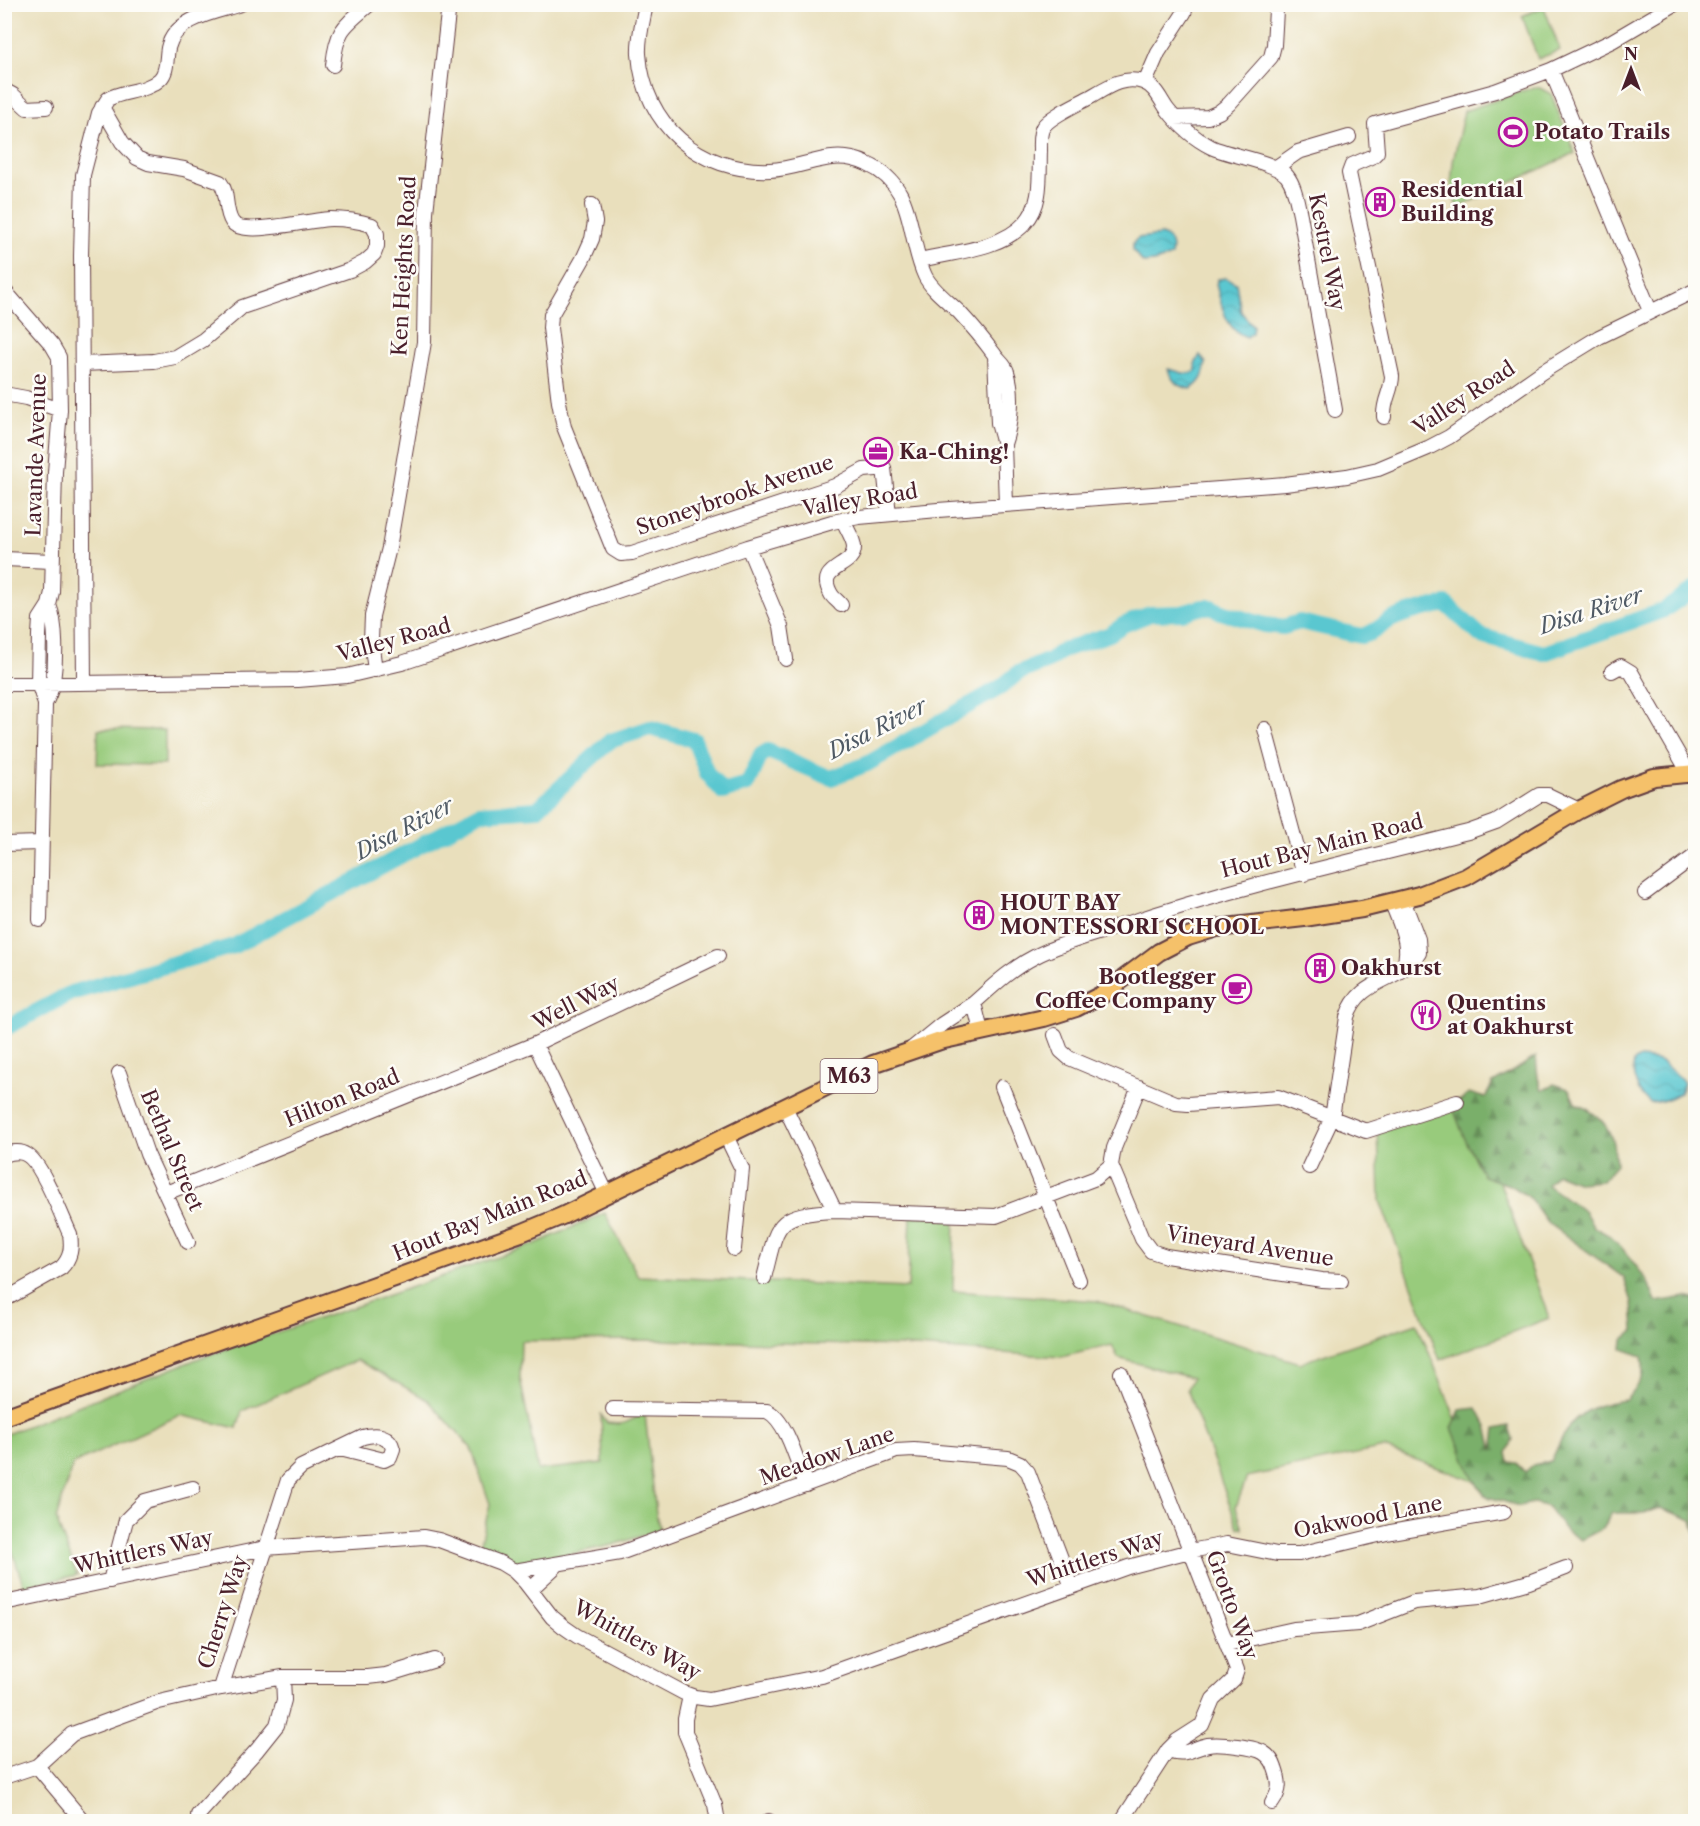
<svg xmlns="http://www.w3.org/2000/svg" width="1700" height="1826" viewBox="0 0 1700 1826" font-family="'Libre Caslon Text',serif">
<defs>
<pattern id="forest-firs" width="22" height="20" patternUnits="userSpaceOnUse" patternTransform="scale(1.5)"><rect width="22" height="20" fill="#7aaf6b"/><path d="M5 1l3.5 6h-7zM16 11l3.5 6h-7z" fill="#668e58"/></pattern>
<pattern id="water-waves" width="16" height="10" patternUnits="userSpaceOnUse" patternTransform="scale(1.5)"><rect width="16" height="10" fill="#5ac7d0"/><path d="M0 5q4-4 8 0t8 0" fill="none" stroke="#50aab3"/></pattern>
</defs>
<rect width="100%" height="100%" fill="#fdfcf7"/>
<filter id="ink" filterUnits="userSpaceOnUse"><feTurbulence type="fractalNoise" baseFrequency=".0167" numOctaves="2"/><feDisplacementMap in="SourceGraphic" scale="12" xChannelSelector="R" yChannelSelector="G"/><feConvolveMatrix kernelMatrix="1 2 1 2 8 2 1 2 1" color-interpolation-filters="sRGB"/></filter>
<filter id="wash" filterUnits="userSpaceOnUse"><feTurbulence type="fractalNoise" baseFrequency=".008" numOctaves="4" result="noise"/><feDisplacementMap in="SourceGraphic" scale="24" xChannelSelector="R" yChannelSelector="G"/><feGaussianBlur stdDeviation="1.35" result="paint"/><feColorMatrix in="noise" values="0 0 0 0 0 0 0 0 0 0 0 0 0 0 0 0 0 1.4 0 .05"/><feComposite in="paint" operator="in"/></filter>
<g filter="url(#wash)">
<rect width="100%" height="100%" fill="#e9dfbc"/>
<path fill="#98cb7b" stroke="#717553" stroke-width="1.5" d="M1544,7L1560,50L1538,59L1522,16Z
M1534,87L1540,88L1551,94L1575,153L1457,208L1451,185L1453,162L1464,111Z
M98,729L165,730V765L97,764Z
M1469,1097L1549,1318L1440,1360L1380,1201L1378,1127Z
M605,1213L638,1276L908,1288L911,1216L955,1217L953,1291L1097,1301L1300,1363L1417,1323L1482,1484L1384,1448L1247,1477L1236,1507L1243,1529L1238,1527L1187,1389L1192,1378L1118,1358L1112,1345L1061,1357L900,1346L656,1340L521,1341L520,1378L538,1470L603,1463L601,1415L607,1423C630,1426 626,1420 645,1414L656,1514L660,1530L613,1545L531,1562H517L480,1546L490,1504L471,1448L428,1400L357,1360L242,1411L237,1428L180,1415L73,1464L56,1519L77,1575L24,1587L5,1529L4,1435L202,1357L363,1304L535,1244Z"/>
<path fill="url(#forest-firs)" stroke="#62674b" stroke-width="1.5" d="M1536,1057L1538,1078L1542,1091L1554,1084L1569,1089L1575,1103C1606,1117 1614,1132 1616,1165L1602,1181L1579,1183L1557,1174L1547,1185L1585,1212L1594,1227L1610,1236L1622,1248L1647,1280L1656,1302L1686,1297L1695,1299V1533L1692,1520L1661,1508L1644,1513H1612L1602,1529L1581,1540L1566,1531L1548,1507L1534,1503L1519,1506L1485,1496L1471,1474L1452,1428L1460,1410L1477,1408L1487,1427L1493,1450L1496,1429L1509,1426L1513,1440L1507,1453L1509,1462L1516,1463L1525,1472L1533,1465L1551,1461C1556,1451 1560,1441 1566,1431C1577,1411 1604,1402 1626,1400C1640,1382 1646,1380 1642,1356L1622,1349L1623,1340L1634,1331L1632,1302L1624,1278L1547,1222L1529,1197L1512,1186L1483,1176L1464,1137L1453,1108L1469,1093L1485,1098L1493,1083Z"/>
<path fill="url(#water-waves)" stroke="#52737e" stroke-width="1.5" d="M1161,235C1172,238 1173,246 1171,256L1155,262L1143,263L1133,250V243L1138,238Z
M1226,278L1236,283L1241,312L1253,326L1252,333L1247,337C1225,331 1221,303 1216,284L1218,279Z
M1200,355L1206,363C1204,375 1202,382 1191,389C1179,387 1171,381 1168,369C1178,370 1187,378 1196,370L1195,364Z
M1640,1058C1660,1060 1659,1059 1673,1072C1678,1076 1681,1077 1684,1083L1680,1093C1670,1099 1662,1102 1650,1103C1638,1094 1631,1077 1634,1062Z"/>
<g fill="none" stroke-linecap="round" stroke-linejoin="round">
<path stroke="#5ac7d0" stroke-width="16" d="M4,1029L71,993L234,946L480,813L537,809L610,741L650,728L694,740L707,773L723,792L748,784L761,755L768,751L831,778L867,764L1001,687L1018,673L1050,660L1063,650L1110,634L1123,625L1150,614L1182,613L1203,607H1211L1221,612L1265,625L1283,627L1300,622L1361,636C1375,634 1382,623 1395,618C1410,611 1429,608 1446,604L1481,636L1544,653L1664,610L1696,588"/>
</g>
</g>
<g filter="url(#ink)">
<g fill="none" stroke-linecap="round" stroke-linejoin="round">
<g stroke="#623c41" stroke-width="16">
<path id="minor" d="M646,4C643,21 638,37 639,54C644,125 700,173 770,170C805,169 831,147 867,164C917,186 906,235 925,276C932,290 948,301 959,312C972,326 983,339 994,354C998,361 1005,364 1007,372C1014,392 1011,424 1004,444
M333,65C337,29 343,27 370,4
M1551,70L1650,311
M1145,83L1158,53L1184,13L1187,4
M4,90L13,95L27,108L46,107
M1175,118L1208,117L1219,112L1229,104L1271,57L1274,45L1276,10L1279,4
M1275,168L1298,152L1349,137
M592,205L595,222L592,239L583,259L551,315L550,328L559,402L564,427L613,549L621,554L632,553L835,486L864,470L876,469L878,466L884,468L889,514
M920,260C953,252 1002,249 1025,223C1043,204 1039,175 1040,150C1040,143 1039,134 1043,127C1050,116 1080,103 1092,96C1109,86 1124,76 1143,82C1155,86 1160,99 1167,109C1179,125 1193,138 1211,147C1230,156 1274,161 1287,176C1295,186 1297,202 1300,215L1335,410
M4,290L52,345L59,357L60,410L55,472L52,592L49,605L40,619L39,635L38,683L45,704
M995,356L998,423L1004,444L1006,505
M82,364L154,361L175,357L203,340L242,307L350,270L365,262L374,254L377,246V234L372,225C359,221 345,219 331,219C311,219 243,238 232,222C224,210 229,193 220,182L184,169L148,163L137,158L122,142L102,107
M4,394L26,398L60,410
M1384,417C1383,400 1392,391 1392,376L1349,173L1352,165L1373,156L1377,152L1375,124L1495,91L1551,70L1612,41L1675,4
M748,547L781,626L786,659
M4,559L52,561
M841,605C838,601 833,598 831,594C814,565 855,569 854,547C854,539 846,528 843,520
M375,670L371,640L372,616L389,548L424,342L426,212L449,4
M1612,671L1621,666L1631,672L1689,773
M84,683L81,256L83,175L99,113L108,99C124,90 145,93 160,79C168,71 166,58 168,48C175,17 217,12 241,4
M4,684L298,680L347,676L402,663L748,547L832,522L859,517L938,510L1285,484L1347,476L1378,469L1428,448L1449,437L1542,372L1599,337L1696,290
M1265,729L1304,874
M4,844L41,843
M1645,893L1696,855
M1392,903C1400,925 1412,945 1403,969
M40,920L45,704C48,697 52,689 53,682C56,661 57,624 49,605
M981,1031L974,1003C994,985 1012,968 1036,956C1063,942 1096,934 1126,924C1238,886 1354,861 1468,832L1496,822L1539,795H1548L1579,810
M1055,1035L1061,1051L1069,1058L1176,1103L1188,1104L1278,1097L1366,1131L1457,1102
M535,1044L607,1194
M909,1051L942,1024L974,1003
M119,1073L147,1154L188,1242
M1002,1087L1079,1280
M1139,1087L1114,1148L1111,1165L1142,1239L1151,1251L1166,1256L1322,1280L1341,1281
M785,1107L835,1211L996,1216L1096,1178L1111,1165
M726,1136L742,1169L734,1249
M4,1155C12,1152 20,1150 27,1155C42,1163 62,1217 70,1234C72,1248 71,1258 61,1268L4,1300
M1309,1167L1332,1118L1347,1017C1359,977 1401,983 1419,953L1418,939L1403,900
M166,1193L535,1044L718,956
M764,1278C778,1224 773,1214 835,1211
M613,1409L767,1411C787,1420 798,1465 806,1485
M514,1571L620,1553L886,1455L896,1451L914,1450L1008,1458L1020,1463L1028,1472L1072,1587
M110,1581L126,1520L145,1501L193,1488
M531,1589L557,1565
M4,1603L265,1548L424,1537L439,1540L501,1563L514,1571L525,1582L552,1617L564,1627L577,1636L684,1693L695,1697L709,1699L822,1676L1128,1567L1190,1551L1227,1544L1277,1554H1299L1391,1532L1504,1512
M1227,1644L1294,1629L1358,1624L1414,1602L1480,1596L1529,1582L1566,1568
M221,1688L288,1480L301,1467L363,1437C376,1433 390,1435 393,1449L390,1457L384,1460L340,1449
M690,1696L685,1719V1732L715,1805L718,1822
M1168,1750C1187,1757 1191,1748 1208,1745C1219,1743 1256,1747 1264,1753C1270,1757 1273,1761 1275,1768C1280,1782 1281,1790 1272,1803
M37,1766L84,1822
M4,1777L37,1766L72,1734L159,1702L221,1688L283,1677H368L386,1675L435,1660
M198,1815L257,1750L277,1725L284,1700L283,1677
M767,1822L769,1821
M1121,1822L1168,1750L1177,1741L1202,1725L1213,1699L1234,1679L1237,1670L1121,1373"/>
</g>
<g stroke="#623c41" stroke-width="20">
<path id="major" d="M4,1417L521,1233L562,1216L873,1064L940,1041L1044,1018L1076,1008L1103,994L1159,952L1188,937L1217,928L1304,918L1362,909L1419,895L1466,877L1579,810L1621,789L1654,777L1696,773"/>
</g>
<use href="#minor" stroke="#fff" stroke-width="14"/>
<use href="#major" stroke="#f5c16b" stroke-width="16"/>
</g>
</g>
<defs>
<g id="stadium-ring" transform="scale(1.5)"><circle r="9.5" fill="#fdfcf7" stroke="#b5179e" stroke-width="1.5"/><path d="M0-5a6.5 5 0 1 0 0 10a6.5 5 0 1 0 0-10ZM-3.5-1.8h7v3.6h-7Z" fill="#b5179e"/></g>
<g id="building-ring" transform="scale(1.5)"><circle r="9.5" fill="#fdfcf7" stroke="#b5179e" stroke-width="1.5"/><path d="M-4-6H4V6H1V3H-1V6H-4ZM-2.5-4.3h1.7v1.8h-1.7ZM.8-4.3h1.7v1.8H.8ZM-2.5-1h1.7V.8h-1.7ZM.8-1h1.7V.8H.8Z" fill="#b5179e"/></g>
<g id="office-ring" transform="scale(1.5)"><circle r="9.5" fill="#fdfcf7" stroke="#b5179e" stroke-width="1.5"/><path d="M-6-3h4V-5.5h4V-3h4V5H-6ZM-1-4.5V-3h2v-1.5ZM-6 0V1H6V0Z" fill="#b5179e"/></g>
<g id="cafe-ring" transform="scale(1.5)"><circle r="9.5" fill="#fdfcf7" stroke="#b5179e" stroke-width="1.5"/><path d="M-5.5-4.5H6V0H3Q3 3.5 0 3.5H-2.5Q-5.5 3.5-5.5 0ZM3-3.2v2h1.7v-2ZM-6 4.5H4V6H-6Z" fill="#b5179e"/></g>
<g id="restaurant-ring" transform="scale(1.5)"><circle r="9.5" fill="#fdfcf7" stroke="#b5179e" stroke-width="1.5"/><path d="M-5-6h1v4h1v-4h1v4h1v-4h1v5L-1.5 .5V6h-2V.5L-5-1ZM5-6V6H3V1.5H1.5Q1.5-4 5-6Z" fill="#b5179e"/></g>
</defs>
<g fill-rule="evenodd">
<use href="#stadium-ring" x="1513" y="132"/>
<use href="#building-ring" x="1380" y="202"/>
<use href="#office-ring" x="878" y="452"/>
<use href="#building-ring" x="979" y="915"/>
<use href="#building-ring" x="1320" y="968"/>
<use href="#cafe-ring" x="1237" y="989"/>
<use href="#restaurant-ring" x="1426" y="1015"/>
</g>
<g text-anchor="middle" stroke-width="5" stroke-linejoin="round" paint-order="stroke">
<rect fill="#fdfcf7" stroke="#806168" stroke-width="1.5" x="820.5" y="1059" width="57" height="34" rx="4.5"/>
<g font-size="20" font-weight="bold" fill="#4a1f2b">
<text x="849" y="1083">M63</text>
</g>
<g font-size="21" font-weight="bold" fill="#4a1f2b" stroke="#fdfcf7" text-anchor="start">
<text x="1534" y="139">Potato Trails</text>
<text x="1401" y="197">Residential<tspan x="1401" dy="24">Building</tspan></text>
<text x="899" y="459">Ka-Ching!</text>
<text x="1000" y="910">HOUT BAY<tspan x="1000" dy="24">MONTESSORI SCHOOL</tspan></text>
<text x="1341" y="975">Oakhurst</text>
<text x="1216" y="984" text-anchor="end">Bootlegger<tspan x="1216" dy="24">Coffee Company</tspan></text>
<text x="1447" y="1010">Quentins<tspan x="1447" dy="24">at Oakhurst</tspan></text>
</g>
<g font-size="21" fill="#4a1f2b" stroke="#fdfcf7">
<text transform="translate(1327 252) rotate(79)" y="7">Kestrel Way</text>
<text transform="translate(404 266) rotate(-87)" y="7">Ken Heights Road</text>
<text transform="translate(1464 398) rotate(-33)" y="7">Valley Road</text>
<text transform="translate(36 455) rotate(-88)" y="7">Lavande Avenue</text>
<text transform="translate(735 495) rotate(-19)" y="7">Stoneybrook Avenue</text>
<text transform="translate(860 500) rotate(-9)" y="7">Valley Road</text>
<text transform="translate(394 640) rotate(-15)" y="7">Valley Road</text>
<text transform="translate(1322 846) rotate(-14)" y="7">Hout Bay Main Road</text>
<text transform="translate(576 1003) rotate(-27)" y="7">Well Way</text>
<text transform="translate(342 1098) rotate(-22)" y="7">Hilton Road</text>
<text transform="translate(172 1150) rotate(67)" y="7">Bethal Street</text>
<text transform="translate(490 1216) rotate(-22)" y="7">Hout Bay Main Road</text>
<text transform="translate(1250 1246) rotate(9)" y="7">Vineyard Avenue</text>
<text transform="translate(827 1456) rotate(-19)" y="7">Meadow Lane</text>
<text transform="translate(1368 1517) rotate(-11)" y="7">Oakwood Lane</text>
<text transform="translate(143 1552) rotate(-12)" y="7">Whittlers Way</text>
<text transform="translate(1095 1559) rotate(-18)" y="7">Whittlers Way</text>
<text transform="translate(1232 1605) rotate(70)" y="7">Grotto Way</text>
<text transform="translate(223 1612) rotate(-72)" y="7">Cherry Way</text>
<text transform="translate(637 1640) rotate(29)" y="7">Whittlers Way</text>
</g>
<g font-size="22" font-style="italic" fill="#505a65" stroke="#fdfcf7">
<text transform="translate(1591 610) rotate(-18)" y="8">Disa River</text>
<text transform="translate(877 728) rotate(-27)" y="8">Disa River</text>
<text transform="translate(404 828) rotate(-28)" y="8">Disa River</text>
</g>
</g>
<rect width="1700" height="1826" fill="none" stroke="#fdfcf7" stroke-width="24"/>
<g transform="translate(1631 69)" stroke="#fdfcf7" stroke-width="4.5" paint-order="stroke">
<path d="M0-4.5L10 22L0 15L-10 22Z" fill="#4a1f2b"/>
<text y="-9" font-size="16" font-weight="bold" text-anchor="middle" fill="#4a1f2b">N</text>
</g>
</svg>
